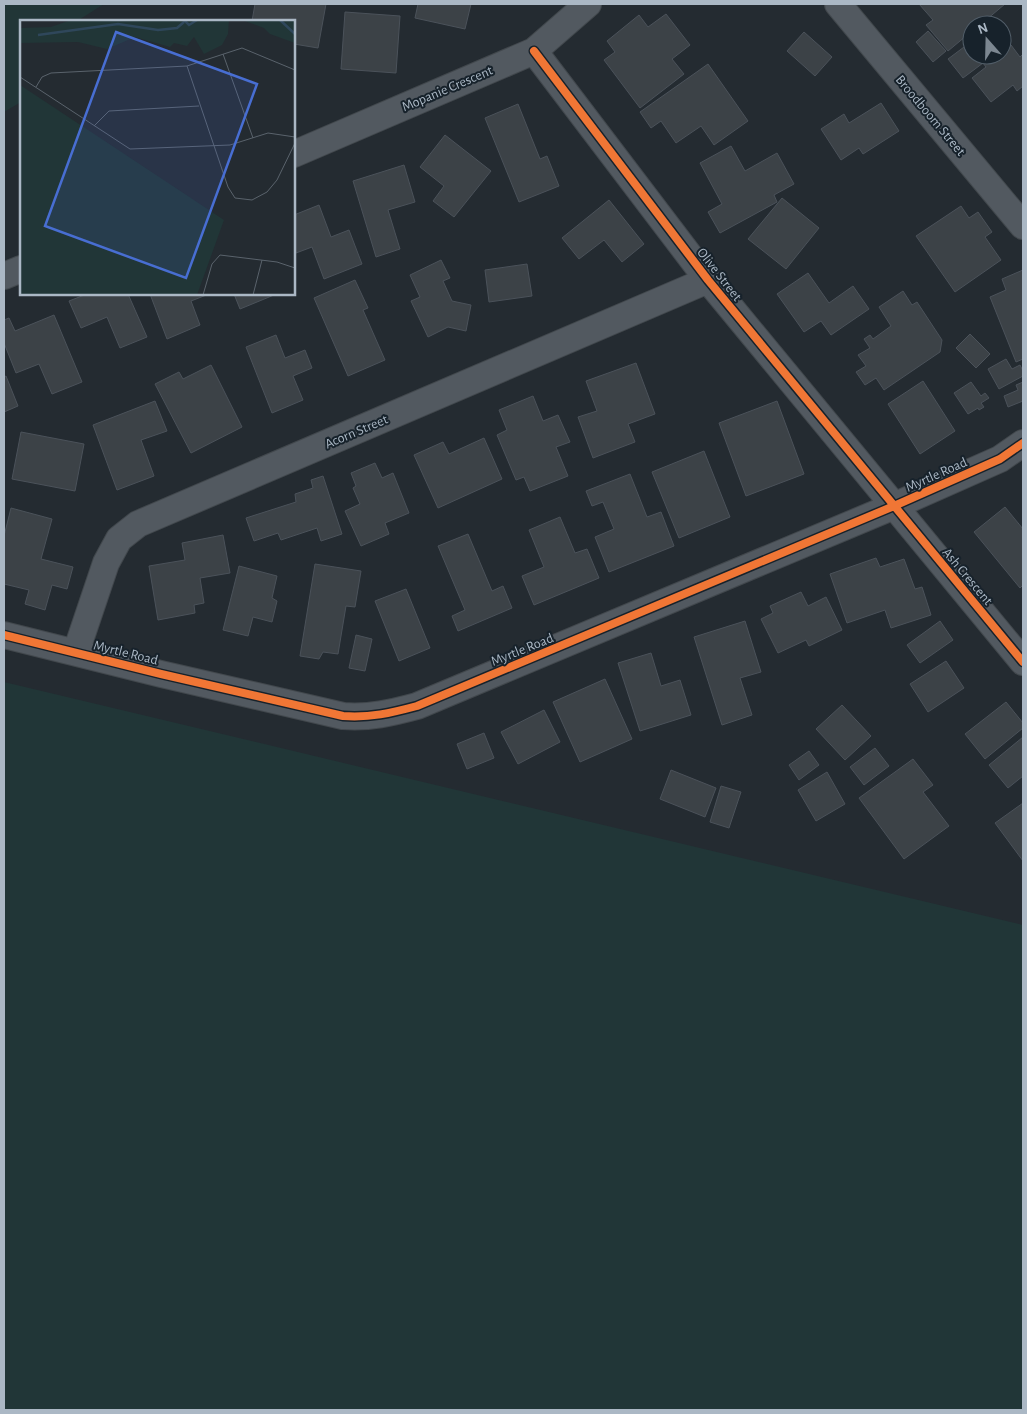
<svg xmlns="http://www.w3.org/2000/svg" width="1027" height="1414" viewBox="0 0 1027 1414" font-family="'Alegreya Sans',sans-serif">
<rect width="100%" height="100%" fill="#242b31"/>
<path fill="#213637" d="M4,4H104L77,21H21V102L4,112Z
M4,682L1023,925V1410H4Z"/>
<path fill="#3c4247" stroke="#4b525a" d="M255,4H326L318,48L294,44V21H252Z
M418,4H471L465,29L415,18Z
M919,4H1005L980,25H972V31L948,51L926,25L933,20Z
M345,12L400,16L396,73L341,69Z
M666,14L690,45L672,59L684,74L640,108L604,60L615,52L607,41L639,15L648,27Z
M928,31L946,51L933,62L916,42Z
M804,32L832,57L815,76L787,51Z
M972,41V55H1002V49L1003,51L1011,45L1020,57L1023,54V86L1017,91L1013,85L991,102L972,78L986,67L983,63L963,78L948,59Z
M708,64L748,121L714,145L701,126L676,143L661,121L651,128L640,112Z
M881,103L899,131L863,154L859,148L841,160L821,129L844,114L849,123Z
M518,104L540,159L547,156L559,186L519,202L485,118Z
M445,135L491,171L454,217L433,201L444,186L420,167Z
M731,146L745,171L777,153L794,184L774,195L777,202L720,233L708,212L722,204L700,163Z
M404,165L415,202L388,210L400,249L376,257L353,181Z
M782,198L819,228L786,269L748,239Z
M609,200L644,244L622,262L604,240L579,259L562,238Z
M319,205L331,237L349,230L362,264L324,279L312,247L296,253L294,249V215Z
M961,206L969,218L978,212L992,232L985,237L1001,260L955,292L916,236Z
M441,260L450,278L443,281L452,301L471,305L466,331L448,327L428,337L411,301L420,297L410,275Z
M527,264L532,296L489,302L485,270Z
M1023,270V359L1016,362L990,297L1006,290L1002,279Z
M808,273L829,303L853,286L869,309L831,335L821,321L804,332L777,294Z
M355,280L368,308L363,310L385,360L348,376L314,298Z
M903,291L912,305L917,302L942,340L940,352L884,390L876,378L865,385L856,372L866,366L858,355L870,348L864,339L870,335L873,339L891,326L879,307Z
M87,294H128L147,337L120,348L107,317L81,328L69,301Z
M150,294H209L191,301L200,325L167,339Z
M234,294H273L274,295L240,309Z
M54,315L82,382L52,394L39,364L16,373L4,343V320L9,318L15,331Z
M970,334L990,354L976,368L956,348Z
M276,335L285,358L305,350L312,368L293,376L303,400L272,413L246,347Z
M1006,359L1012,369L1020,365L1023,371V376L999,389L988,369Z
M636,363L655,414L628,424L635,442L593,458L578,417L597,411L586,381Z
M211,365L242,427L191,453L155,384L179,372L183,379Z
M6,376L18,406L4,412V377Z
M923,381L955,431L920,454L888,404Z
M971,382L981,396L985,393L989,398L981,403L984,407L979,410L978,408L968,414L954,393Z
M1023,382V401L1008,407L1004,396L1018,390L1016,385Z
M533,396L543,421L558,415L570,442L556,447L568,476L530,491L524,477L516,480L497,435L507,430L499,410Z
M155,401L167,431L141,440L154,476L117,490L93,425Z
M777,401L804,474L746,496L719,423Z
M21,432L84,444L75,491L12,479Z
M484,438L502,479L438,508L414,455L443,442L449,454Z
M704,451L730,517L679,538L652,472Z
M375,463L382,478L393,473L409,513L385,523L389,534L361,546L345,511L360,504L353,488L356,486L351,473Z
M630,474L647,517L661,512L674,546L609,572L595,537L614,529L603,502L592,506L586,491Z
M323,476L342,534L321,541L317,528L281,540L278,533L254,541L246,518L296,502L295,494L313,488L311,480Z
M1005,507L1023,529V585L1020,588L974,532Z
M11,508L52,519L41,559L73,567L67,589L52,585L45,610L25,604L29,590L4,584V536Z
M560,517L575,553L587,549L599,578L534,605L522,576L544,567L529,530Z
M468,534L492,591L503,586L512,608L458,631L452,616L465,610L438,546Z
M223,535L230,573L200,578L204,603L194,605L195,613L158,620L149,566L185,560L182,543Z
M876,558L880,567L904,559L915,589L922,587L931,615L891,628L885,610L847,623L830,574Z
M315,564L361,571L355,607L346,606L338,654L323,652L319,659L300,656Z
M239,566L277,576L272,598L277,601L272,622L253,617L248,636L223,630Z
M406,589L430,648L399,661L375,601Z
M801,592L808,606L826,597L842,630L809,646L806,640L778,653L761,619L773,613L770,606Z
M745,621L761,672L740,678L752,715L722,725L694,637Z
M940,621L953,640L920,663L907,645Z
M356,635L372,639L365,671L349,668Z
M651,653L661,686L680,680L691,715L640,731L618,663Z
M946,661L964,688L928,712L910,684Z
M605,679L632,739L580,762L553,702Z
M1006,702L1023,723V728L985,759L965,734Z
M842,705L871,736L845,760L816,729Z
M544,710L560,742L518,764L501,732Z
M484,733L494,758L467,769L457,744Z
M1023,737V776L1008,788L989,765Z
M875,748L889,766L864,785L850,767Z
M809,751L819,765L799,780L789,765Z
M913,759L933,785L923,792L949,826L904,859L859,798Z
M671,770L716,788L705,817L660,799Z
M827,772L845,804L816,821L798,790Z
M721,786L741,792L729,828L710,822Z
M1023,803V861L995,823Z"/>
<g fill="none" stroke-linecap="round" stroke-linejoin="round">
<g stroke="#42484d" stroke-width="28">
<path id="minor" d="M838,4L1023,226
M534,51L708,280L1023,662
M294,154L534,51L588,4
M4,276L21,269
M4,635L161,674L343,716C370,718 391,713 417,706L894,506L1000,459L1023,443
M76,652L106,563L119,539L138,524L708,280"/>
</g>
<use href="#minor" stroke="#525960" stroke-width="26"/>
<g stroke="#17222b" stroke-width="11">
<path id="cycleway" d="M534,51L708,280L1023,662
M4,635L161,674L343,716C370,718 391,713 417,706L894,506L1000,459L1023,443"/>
</g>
<use href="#cycleway" stroke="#f07635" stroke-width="8"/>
</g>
<g text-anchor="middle" stroke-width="4" stroke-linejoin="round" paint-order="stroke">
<g font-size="14" fill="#abb8c5" stroke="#17222b">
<text transform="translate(447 88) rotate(-23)" y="5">Mopanie Crescent</text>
<text transform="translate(931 115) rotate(50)" y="5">Broodboom Street</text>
<text transform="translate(720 274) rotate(52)" y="5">Olive Street</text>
<text transform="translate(356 431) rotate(-23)" y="5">Acorn Street</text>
<text transform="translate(936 474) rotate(-24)" y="5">Myrtle Road</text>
<text transform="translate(968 576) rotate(50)" y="5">Ash Crescent</text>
<text transform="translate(522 649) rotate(-22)" y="5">Myrtle Road</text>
<text transform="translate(126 652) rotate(14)" y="5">Myrtle Road</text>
</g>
</g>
<g transform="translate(20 20)">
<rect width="275" height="275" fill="#242b31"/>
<path d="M51,0H209L208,14L202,25L184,34L174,17L167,26L154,23L150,27L115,17L87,29L58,22L0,23V8L31,7ZM222,0H275V23L250,14L244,8ZM0,65L204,200L177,275H0Z" fill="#213637"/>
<path fill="none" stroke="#2f475b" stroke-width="2.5" d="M164,0L169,5L177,0M260,0L275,14M18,15L98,4L138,10L157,8L164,2"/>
<path fill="none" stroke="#5a636c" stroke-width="1" d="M203,34L233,118M167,46L208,167L215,178L232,180L247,172L257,160L275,123M0,57L110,129L210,125L248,113L275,117M16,67L22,57L31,53L167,46L222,28L275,50M74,106L89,91L179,86M183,275L192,244L200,235L257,242L275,248M233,275L242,240"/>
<path fill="#486ed2" fill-opacity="0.15" stroke="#486ed2" stroke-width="2.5" d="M96,12L237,64L166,258L25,206Z"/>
<rect width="275" height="275" fill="none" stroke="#abb8c5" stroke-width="2.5"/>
</g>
<rect width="1027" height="1414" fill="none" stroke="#abb8c5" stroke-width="10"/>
<g transform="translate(987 40) rotate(340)"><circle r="24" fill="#17222b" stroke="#525e69"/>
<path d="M0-4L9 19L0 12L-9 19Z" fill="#7c8791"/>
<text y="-8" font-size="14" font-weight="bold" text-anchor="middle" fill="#abb8c5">N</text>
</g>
</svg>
